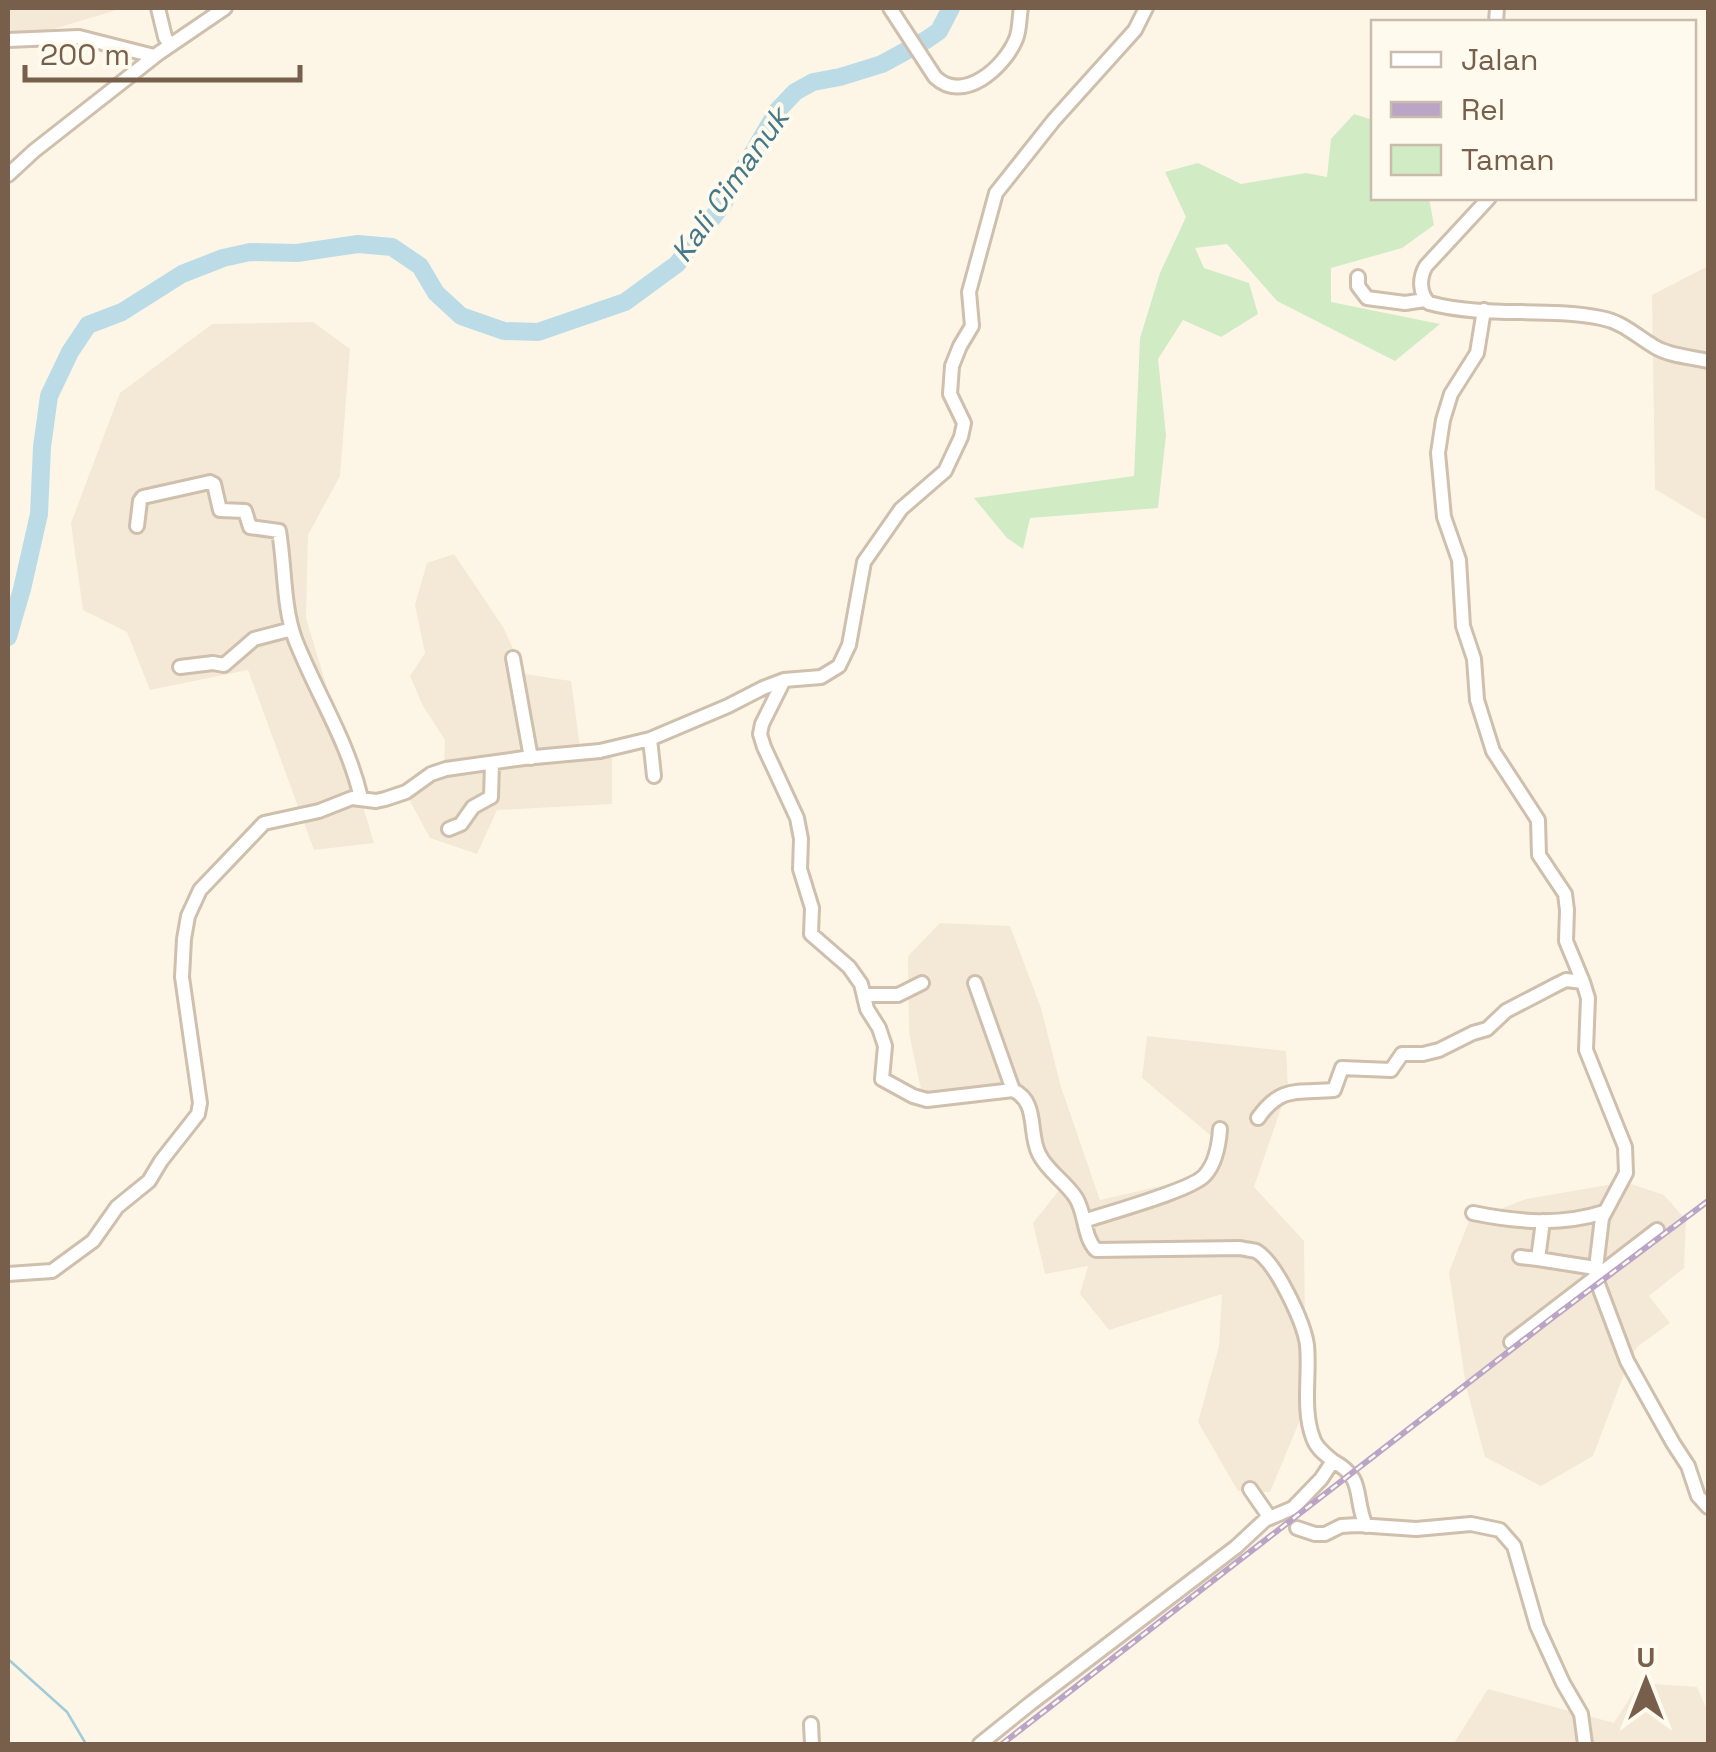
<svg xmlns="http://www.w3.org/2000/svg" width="1716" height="1752" viewBox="0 0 1716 1752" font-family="'Space Grotesk',sans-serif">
<rect width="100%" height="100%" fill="#fdf6e7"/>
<path fill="#f4e9d6" d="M8,8H123L8,43Z
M1708,266V521L1655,489L1652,295Z
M313,322L350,349L340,476L308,535L306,618L374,843L314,850L248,670L150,690L127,632L83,610L71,523L120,393L212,324Z
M454,554L503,627L525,674L571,681L581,754L612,756V804L497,810L477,854L430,838L404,790L444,769L445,740L423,706L410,676L425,653L415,605L427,563Z
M940,923L1010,926L1041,1008L1061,1087L1100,1200L1199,1177L1216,1140L1142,1078L1147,1036L1286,1051L1288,1088L1254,1187L1304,1241L1306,1406L1270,1492L1238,1491L1198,1422L1219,1346L1222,1294L1109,1330L1080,1294L1088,1266L1045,1274L1033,1223L1064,1184L1036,1150L1012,1091L924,1103L909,1033L908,956Z
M1625,1182L1664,1195L1686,1220L1684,1268L1649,1296L1670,1323L1637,1347L1626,1369L1593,1456L1541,1486L1485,1457L1466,1386L1449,1272L1469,1221L1526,1199Z
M1639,1683L1697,1687L1708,1712V1744L1454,1743L1488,1689L1614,1723Z"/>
<path fill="#d1ebc5" d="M1354,114L1373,120L1374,198H1429L1434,225L1402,248L1331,268V302L1440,324L1395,361L1277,301L1227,244L1195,248L1204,268L1249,283L1258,314L1221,337L1183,320L1158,359L1166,435L1158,508L1030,518L1023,549L1007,538L974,498L1134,476L1140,338L1160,273L1186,217L1165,172L1198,163L1241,184L1306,173L1327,177L1331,139Z"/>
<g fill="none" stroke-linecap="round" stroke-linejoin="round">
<path stroke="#a1cbd9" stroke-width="2.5" d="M8,1659L67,1712L86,1744"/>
<path stroke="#bbdce7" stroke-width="18" d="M8,637L22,589L39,514L42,447L49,396L70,352L88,325L122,312L182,274L223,258L250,252L297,253L358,244L392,247L420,266L436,293L461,316L504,331L538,332L625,302L677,264L723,204L778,110L795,92L813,82L840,77L882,64L926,40L939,31L951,8"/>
<g stroke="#cfbfad" stroke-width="18">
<path id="minor" d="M158,8L165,37L170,45
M890,8L935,77C963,104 1004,68 1016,39C1020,29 1019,18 1021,8
M1496,22L1497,8
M8,40L79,37L154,56
M8,175L34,151L159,53L225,8
M1489,198L1426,266C1419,278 1419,293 1429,303C1484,318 1545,307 1601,318C1623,322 1636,336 1655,347C1670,356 1692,357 1708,361
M1358,277V286L1367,298L1405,303L1425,300
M1484,310L1477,353L1451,394L1443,420L1438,453L1444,517L1459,560L1463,626L1474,659L1477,700L1493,751L1538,820L1539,855L1565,894L1567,910L1566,941L1583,982L1588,998L1586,1050L1625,1147L1626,1173L1602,1218L1595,1276L1627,1361L1673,1443L1688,1466L1698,1496L1708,1507
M137,526L140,501L143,497L210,482L214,484L220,510L245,511L250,527L279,531C285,566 283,606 295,639C316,693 348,741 361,798
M513,658L531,758
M180,667L213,663L224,665L254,639L292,629
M784,680L762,724L760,734L764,747L797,818L801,839L800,869L812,908L811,934L849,967L861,984L867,1009L879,1028L885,1046L882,1079L913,1096L927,1100L1013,1090C1039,1102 1028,1133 1039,1154C1047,1171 1066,1182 1076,1198C1086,1214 1083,1236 1096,1250L1240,1248C1244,1249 1252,1250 1256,1251C1276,1262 1304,1323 1307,1345C1310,1375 1302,1409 1313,1438C1316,1448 1326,1455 1333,1461L1321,1479L1293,1508L1265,1520L1236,1547L1031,1703L980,1744
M650,739L654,776
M449,829L461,824L473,807L491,797L492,763
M975,983L1013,1090
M864,995H898L922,983
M1258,1118C1281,1085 1298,1093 1334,1090L1342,1068L1391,1070L1402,1054H1423L1439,1050L1473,1033L1487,1029L1506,1011L1556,985L1566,980L1583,982
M1473,1213C1517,1222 1561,1226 1604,1212
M1084,1221C1107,1213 1193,1190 1205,1175C1215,1164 1219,1144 1220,1129
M1520,1257L1538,1259L1543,1221
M1538,1259L1595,1268
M8,1274L52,1271L93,1241L117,1207L149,1181L161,1161L198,1114L200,1103L182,977L184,939L188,916L200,890L264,823L319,811L352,798L376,801L385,799L406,792L431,774L446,769L524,758L600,751L650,739L728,706L763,688L784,680L821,677L839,666L849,645L864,562L901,509L945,471L961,437L964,423L950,394L952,366L960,346L972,326L969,292L996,193L1054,120L1135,30L1146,8
M1511,1342L1657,1230
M1333,1461C1366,1479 1353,1496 1366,1526
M1250,1489L1270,1518
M1297,1528L1315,1534H1325L1341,1526L1358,1525L1416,1529L1471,1524L1500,1530L1514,1546L1537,1626L1563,1683L1581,1714L1585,1744
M811,1724L812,1744"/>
</g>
<use href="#minor" stroke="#fff" stroke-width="12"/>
<g stroke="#bba5c7" stroke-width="6">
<path id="rail" d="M1002,1744L1552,1318L1708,1201"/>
</g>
<use href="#rail" stroke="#fffaee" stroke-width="2.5" stroke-dasharray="8" stroke-linecap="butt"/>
</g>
<g text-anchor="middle" stroke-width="8" stroke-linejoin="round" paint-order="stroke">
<g font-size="30" font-style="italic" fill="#44788b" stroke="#fffaee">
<text transform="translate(730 185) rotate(-55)" y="10">Kali Cimanuk</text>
</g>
</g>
<rect width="1716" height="1752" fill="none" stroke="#775f4b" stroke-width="20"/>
<rect x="1371" y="20" width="325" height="180" fill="#fffaee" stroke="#c9bcad" stroke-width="2.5"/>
<rect x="1391" y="52" width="50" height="15" fill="#ffffff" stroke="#c9bcad" stroke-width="2.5"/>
<text x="1461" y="70" font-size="30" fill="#775f4b">Jalan</text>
<rect x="1391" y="102" width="50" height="15" fill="#bba5c7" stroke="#c9bcad" stroke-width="2.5"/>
<text x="1461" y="120" font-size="30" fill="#775f4b">Rel</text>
<rect x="1391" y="145" width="50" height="30" fill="#d1ebc5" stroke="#c9bcad" stroke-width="2.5"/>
<text x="1461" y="170" font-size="30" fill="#775f4b">Taman</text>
<g transform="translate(1646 1682)" stroke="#fffaee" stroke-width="8" paint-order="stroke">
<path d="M0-8L18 38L0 25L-18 38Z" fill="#775f4b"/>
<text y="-15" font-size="28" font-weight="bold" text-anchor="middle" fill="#775f4b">U</text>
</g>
<path d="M25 65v15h275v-15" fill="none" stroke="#775f4b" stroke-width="5"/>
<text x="40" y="65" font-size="30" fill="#775f4b" stroke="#fffaee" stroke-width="8" paint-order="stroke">200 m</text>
</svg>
